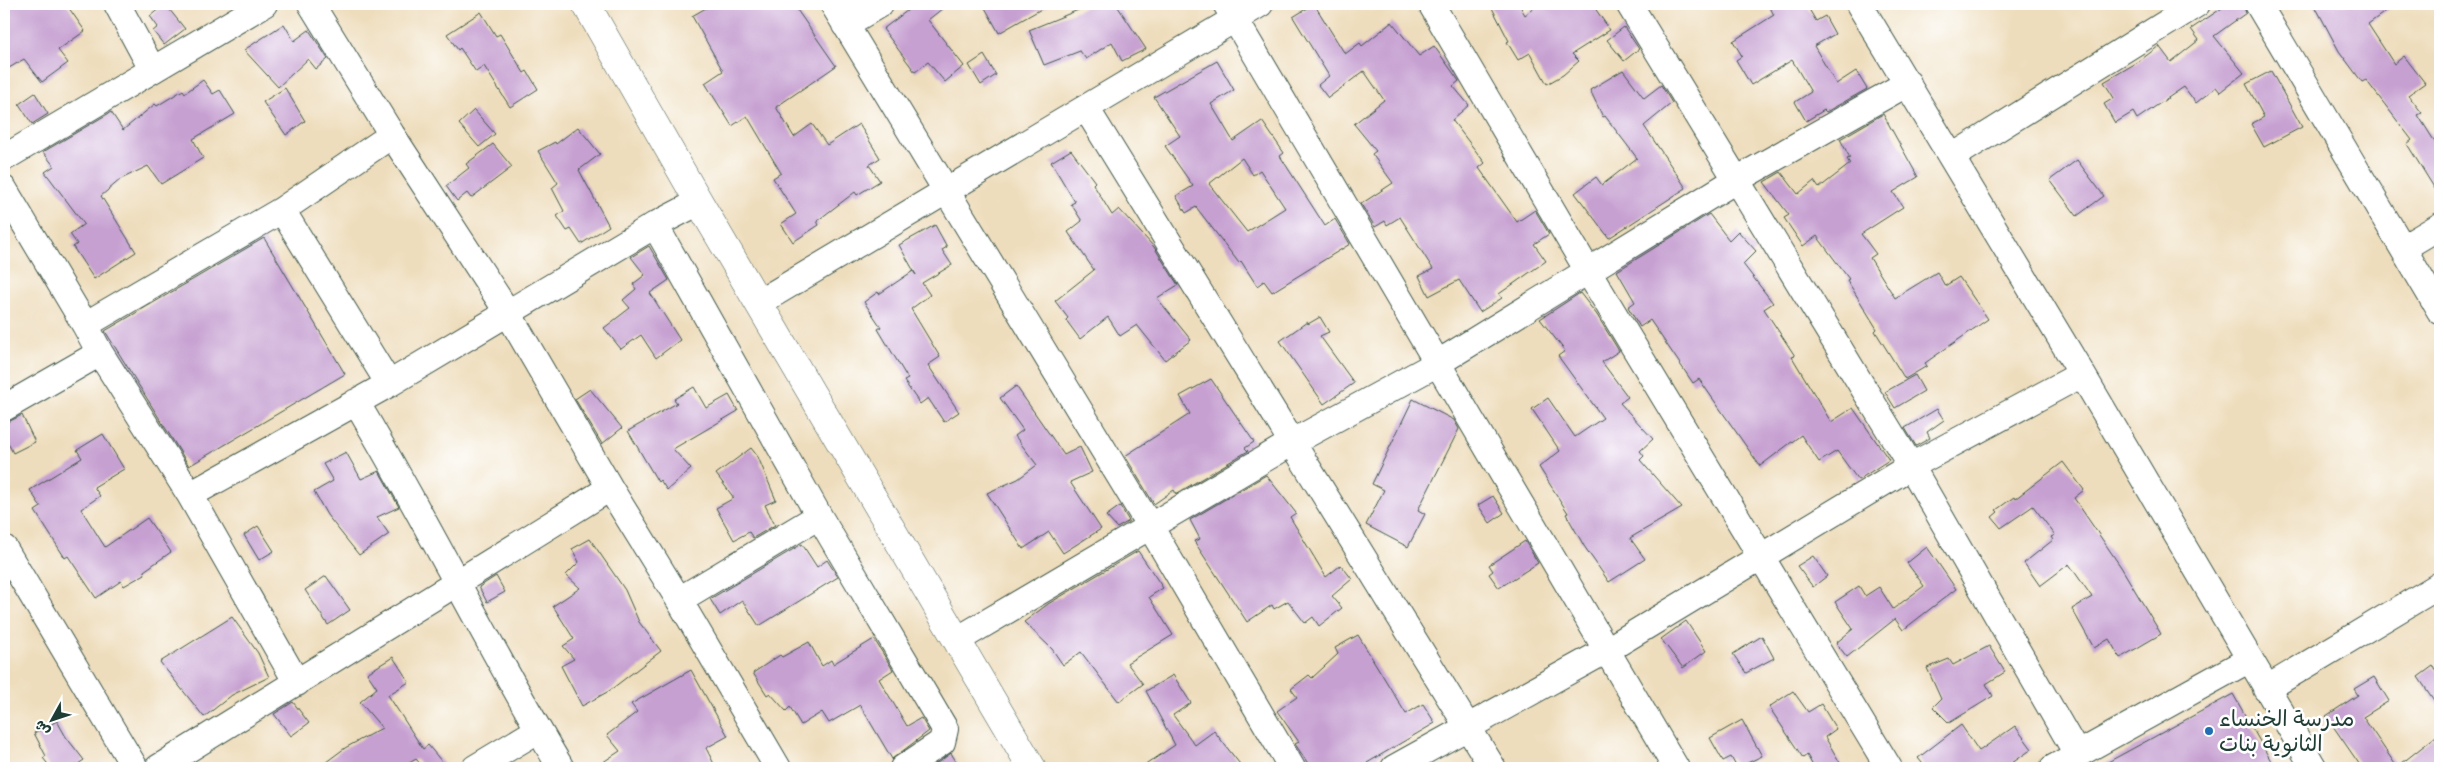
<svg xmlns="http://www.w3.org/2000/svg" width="2444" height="772" viewBox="0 0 2444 772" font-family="'Indie Flower','Playpen Sans Arabic',sans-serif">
<rect width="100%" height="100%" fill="#fff"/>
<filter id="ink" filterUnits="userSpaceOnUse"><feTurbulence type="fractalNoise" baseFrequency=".02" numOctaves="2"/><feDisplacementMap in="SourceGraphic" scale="10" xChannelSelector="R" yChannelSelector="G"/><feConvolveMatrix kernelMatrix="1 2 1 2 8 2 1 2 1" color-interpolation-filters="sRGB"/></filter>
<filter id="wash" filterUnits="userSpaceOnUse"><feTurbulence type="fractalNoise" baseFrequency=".0096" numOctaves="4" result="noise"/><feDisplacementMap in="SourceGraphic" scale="20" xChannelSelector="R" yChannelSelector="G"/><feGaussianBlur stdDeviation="1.12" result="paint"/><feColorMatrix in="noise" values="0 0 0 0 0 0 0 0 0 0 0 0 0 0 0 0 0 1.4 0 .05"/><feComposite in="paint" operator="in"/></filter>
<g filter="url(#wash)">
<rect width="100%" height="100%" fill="#eeddbc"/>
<g id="blocks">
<path fill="#c6a0d1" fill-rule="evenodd" d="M4,4H66L85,31L58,50L68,63L42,82L24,59L4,71Z
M165,4L185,29L164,45L153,31L158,27L150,16Z
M713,4H793L836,66L776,107L794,137L812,124L827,145L859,124L880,158L869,165L880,181L857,195L855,192L817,221L819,225L793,242L781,224L796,214L773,178L781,173L747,116L732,126L705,83L723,71L692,16Z
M916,4H948L928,20L964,66L945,82L928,62L915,72L883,29Z
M983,4H1050L999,33Z
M1093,4H1116L1146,49L1122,61L1112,42L1086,59L1080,51L1044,65L1029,30Z
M1314,4L1345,54L1360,43L1362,46L1392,22L1419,56L1434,46L1459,81L1453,86L1469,105L1452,120L1485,163L1479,168L1517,222L1535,210L1549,234L1534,244L1546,261L1499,294L1502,298L1480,312L1459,280L1429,296L1419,276L1433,269L1400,217L1387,225L1385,221L1375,227L1361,204L1393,183L1372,154L1376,151L1354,124L1384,100L1364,71L1328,98L1318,85L1329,76L1293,17Z
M1490,4H1519L1525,15L1539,4H1592L1610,30L1572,54L1579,61L1563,75L1547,84L1530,53L1518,60L1507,42L1509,41Z
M1768,4H1806L1816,21L1825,16L1835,34L1814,46L1836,84L1856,71L1867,89L1826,112L1824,110L1806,121L1795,102L1811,92L1792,60L1751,85L1736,60L1742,56L1733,41L1774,15Z
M2228,4H2243L2246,13L2214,36L2244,73L2220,92L2216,87L2196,103L2184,87L2137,119L2133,112L2115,123L2104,104L2114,98L2104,82L2138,62L2159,46L2171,62L2199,40L2191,29Z
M2314,4H2396L2368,24L2394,64L2404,56L2425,83L2408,95L2422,113L2418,115L2440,150V197L2407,144L2412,140L2366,80L2362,82L2339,51Z
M481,12L496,36L500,34L524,73L527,71L538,89L510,107L484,66L476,72L460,48L458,50L447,34Z
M284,24L294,41L309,30L328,59L316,69L308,59L278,87L244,50Z
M1624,27L1639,49L1624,61L1607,40Z
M984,55L996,75L981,85L969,65Z
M1217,61L1234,90L1211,104L1233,141L1262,121L1284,153L1280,156L1325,226L1335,219L1350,244L1272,292L1264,281L1257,286L1241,261L1239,263L1196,207L1186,213L1176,196L1193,186L1165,146L1180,136L1154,97ZM1242,158L1253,175L1260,170L1285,208L1247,232L1209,184Z
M1623,70L1644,98L1661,85L1672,103L1644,126L1686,188L1609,238L1575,193L1596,177L1602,185L1637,158L1605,116L1603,117L1590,90Z
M2271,71L2302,127L2264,147L2251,124L2264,117L2246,84Z
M203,80L213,94L220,90L235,114L193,139L203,158L161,184L148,166L121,179L101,196L136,252L94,279L73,247L77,244L70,234L84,224L45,172L54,166L43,152L111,112L123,130L155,104L157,106L183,90L185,93Z
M285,88L305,121L286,135L263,102Z
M35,93L48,114L32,124L19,104Z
M474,110L495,134L479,147L459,124Z
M1883,114L1918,177L1893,192L1903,207L1861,234L1876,254L1870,258L1895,298L1937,272L1945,286L1959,277L1988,319L1925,363L1927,366L1905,379L1875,331L1877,329L1847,280L1849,279L1817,236L1803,246L1784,218L1789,215L1764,182L1781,172L1798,194L1814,181L1819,188L1850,164L1847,159L1850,158L1840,139Z
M578,127L600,154L579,170L609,226L581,244L571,229L567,231L557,216L564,211L552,188L558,183L538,151L555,142L556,144Z
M493,144L512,167L471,198L467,193L457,201L446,186L469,168L466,164Z
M1071,150L1095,182L1093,184L1112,215L1119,209L1154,247L1178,285L1157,298L1191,340L1165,360L1137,325L1120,336L1108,317L1080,339L1066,320L1068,318L1055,301L1094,270L1068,232L1082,221L1071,204L1075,202L1051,162Z
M2077,160L2104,196L2077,216L2050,180Z
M1709,214L1729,240L1738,231L1756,251L1743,264L1773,303L1764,309L1795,356L1792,357L1831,422L1853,408L1889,460L1858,480L1837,451L1819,462L1801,435L1760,466L1699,379L1693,383L1650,320L1640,327L1628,307L1635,302L1617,271Z
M935,225L947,247L942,250L952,265L922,283L930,295L911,309L940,357L928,365L959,412L944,422L928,398L920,404L904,381L908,379L878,329L881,327L864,302L878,292L879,294L913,271L916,275L899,245Z
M264,238L345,374L189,466L105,331Z
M649,246L669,280L650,293L680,340L656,358L641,335L621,349L604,328L630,308L623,300L636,289L633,284L645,275L631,257Z
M1580,293L1597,315L1619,351L1602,362L1628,397L1620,403L1653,439L1640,451L1644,456L1640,460L1682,508L1630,538L1645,559L1609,582L1584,546L1566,514L1568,513L1539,467L1560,451L1532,409L1548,398L1575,437L1603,418L1558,356L1565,351L1540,319Z
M1320,317L1329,332L1320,336L1354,383L1324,404L1280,341L1307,322L1308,324Z
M1915,375L1924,391L1895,408L1885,392Z
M1211,379L1254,442L1245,448L1248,451L1176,494L1174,490L1154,504L1125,456L1190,414L1180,396Z
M1016,386L1064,455L1080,447L1092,472L1070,482L1101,529L1063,553L1049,532L1023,549L987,493L1018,479L1037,465L1015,436L1023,430L1000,398Z
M694,387L706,408L729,395L738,411L673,449L691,469L667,490L660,480L658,482L628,431L677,403L674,399Z
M590,389L622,428L602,444L575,399Z
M1413,399L1454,420L1459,429L1418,510L1425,514L1408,547L1366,525L1384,490L1372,484Z
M1937,409L1944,420L1927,432L1930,438L1916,446L1905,428Z
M22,415L35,442L13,453L4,435V424Z
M103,434L124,469L94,487L100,496L81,509L105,547L147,518L171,552L144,571L145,574L124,586L121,581L96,598L68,556L65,558L35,511L41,507L30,490L82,458L77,450Z
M751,448L758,457L776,500L765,505L775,525L753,538L749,532L734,540L716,508L734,498L716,474Z
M346,452L361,479L379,471L399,507L377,517L389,534L359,555L327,515L314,492L333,481L323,464Z
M2063,462L2084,490L2074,498L2121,567L2161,634L2120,658L2109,639L2094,648L2072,609L2092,597L2069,564L2040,586L2024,563L2053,540L2051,537L2055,535L2033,506L2001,528L1992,517L1998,512L1996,510L2014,497L2015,499Z
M1266,475L1296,513L1290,517L1326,577L1341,565L1352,579L1332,596L1342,608L1319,626L1313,617L1305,623L1288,601L1274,609L1272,605L1247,622L1194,541L1200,539L1190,520Z
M1493,496L1504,513L1490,523L1478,505Z
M1120,506L1129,521L1117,528L1106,516Z
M258,526L274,551L259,560L244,535Z
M590,539L625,590L639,622L661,651L609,691L582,706L561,666L574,659L563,646L574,639L553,606L580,588L566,575L579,562L572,549Z
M1525,541L1538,563L1499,588L1489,574L1493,571L1489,565Z
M802,544L817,567L827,560L838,577L759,626L742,600L720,615L710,599Z
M1927,547L1956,589L1903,630L1895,619L1847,657L1836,643L1853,629L1835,602L1859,586L1865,596L1879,587L1893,609L1924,586L1907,563Z
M1138,551L1163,588L1149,597L1173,635L1127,663L1143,684L1119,702L1081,652L1063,665L1052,649L1024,622L1048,604Z
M1813,556L1827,576L1813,587L1797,566Z
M326,576L350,610L328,625L305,590Z
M496,576L505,592L487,602L479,587Z
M232,617L258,653L269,677L232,695L204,717L160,662Z
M1686,621L1706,651L1683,668L1661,639Z
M1358,635L1406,714L1423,704L1435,723L1367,763L1370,768H1311L1295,744L1299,742L1277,711L1297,697L1291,689L1309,675L1312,678L1338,654L1335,648Z
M1762,636L1774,658L1746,673L1733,654Z
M874,639L893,670L879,679L907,726L921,718L929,731L892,759L860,705L829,723L822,712L801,725L790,707L786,711L770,693L767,695L753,673L780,655L782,657L809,642L822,666L831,660L833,664Z
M1989,646L2005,672L1986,684L1993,696L1949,723L1933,707L1941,699L1927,668L1949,659L1953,665Z
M393,657L409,682L388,695L423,749L428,745L447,768H424L416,759L401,768H318L345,748L382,728L360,702L377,688L367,673Z
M2433,666L2440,677V709L2418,677Z
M691,670L728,736L706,748L716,768H594L620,751L607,735L637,712L631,704Z
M1173,675L1191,703L1173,715L1195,745L1214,731L1243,768H1141L1175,745L1146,691Z
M2374,677L2389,701L2363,717L2397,767L2440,733V760L2429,768H2362L2326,716L2358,695L2354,689Z
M1793,691L1808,712L1821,704L1836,729L1825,737L1843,768H1814L1807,755L1803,758L1769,707Z
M2233,694L2275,768H2097Z
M293,702L309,723L291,736L274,714Z
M1742,720L1762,756L1737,768L1731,757L1723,761L1710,738Z
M57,721L66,737L84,760L72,768H51L43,758L46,756L34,733Z
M1961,725L1979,751L2015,726L2032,749L2005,768H1926L1918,758Z
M951,753L960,768H930L950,754Z"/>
</g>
</g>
<g filter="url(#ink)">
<use href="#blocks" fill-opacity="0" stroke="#3e5548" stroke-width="1"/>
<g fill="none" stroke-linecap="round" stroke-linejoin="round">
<g stroke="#3e5548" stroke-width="28">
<path id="street" d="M117,4L152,69
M311,4L392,135L508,313L610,488L679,600L778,768
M833,4L1151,528L1292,768
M1226,4L1676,768
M1431,4L1588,271L1889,768
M1629,4L1911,466L2077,754
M1859,4L2082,374L2314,768
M2258,4L2440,311
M845,25L880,4
M1086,108L1493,768
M1952,157L2197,4
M4,158L264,4
M4,189L85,325L100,353L190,495L297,683
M282,210L389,384
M655,225L819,516L945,729L942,742L903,768
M2403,248L2440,226
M760,302L1260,4
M85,325L282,210L392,135
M356,402C428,523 489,648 561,768
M4,408L100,353
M190,495L389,384L655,225L699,202
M4,548L135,768
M679,600L819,516
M957,640L1293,442L1438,363L1736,180L1908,83
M2266,689L2440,585
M158,768L610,488
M475,768L538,730
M1394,768L1607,650L1911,466L2082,374
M2053,768L2250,659"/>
</g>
<g stroke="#3e5548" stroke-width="29">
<path id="secondary" d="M586,4L699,202L1032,768"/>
</g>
<use href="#street" stroke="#fff" stroke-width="26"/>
<use href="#secondary" stroke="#fff" stroke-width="28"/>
</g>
</g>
<circle fill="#1f6fb2" stroke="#fff" stroke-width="2" cx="2209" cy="731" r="5"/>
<g text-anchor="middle" stroke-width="5" stroke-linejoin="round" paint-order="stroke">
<g font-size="22" fill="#1f3d34" stroke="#fff" text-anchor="start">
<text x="2219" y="726">مدرسة الخنساء<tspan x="2219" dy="25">الثانوية بنات</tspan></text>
</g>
</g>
<rect width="2444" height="772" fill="none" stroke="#fff" stroke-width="20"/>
<g transform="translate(52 720) rotate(230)" stroke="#ffffff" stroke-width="4" paint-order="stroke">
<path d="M0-4L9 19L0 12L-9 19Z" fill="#1f3d34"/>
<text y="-8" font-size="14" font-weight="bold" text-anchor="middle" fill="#1f3d34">ش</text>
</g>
</svg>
